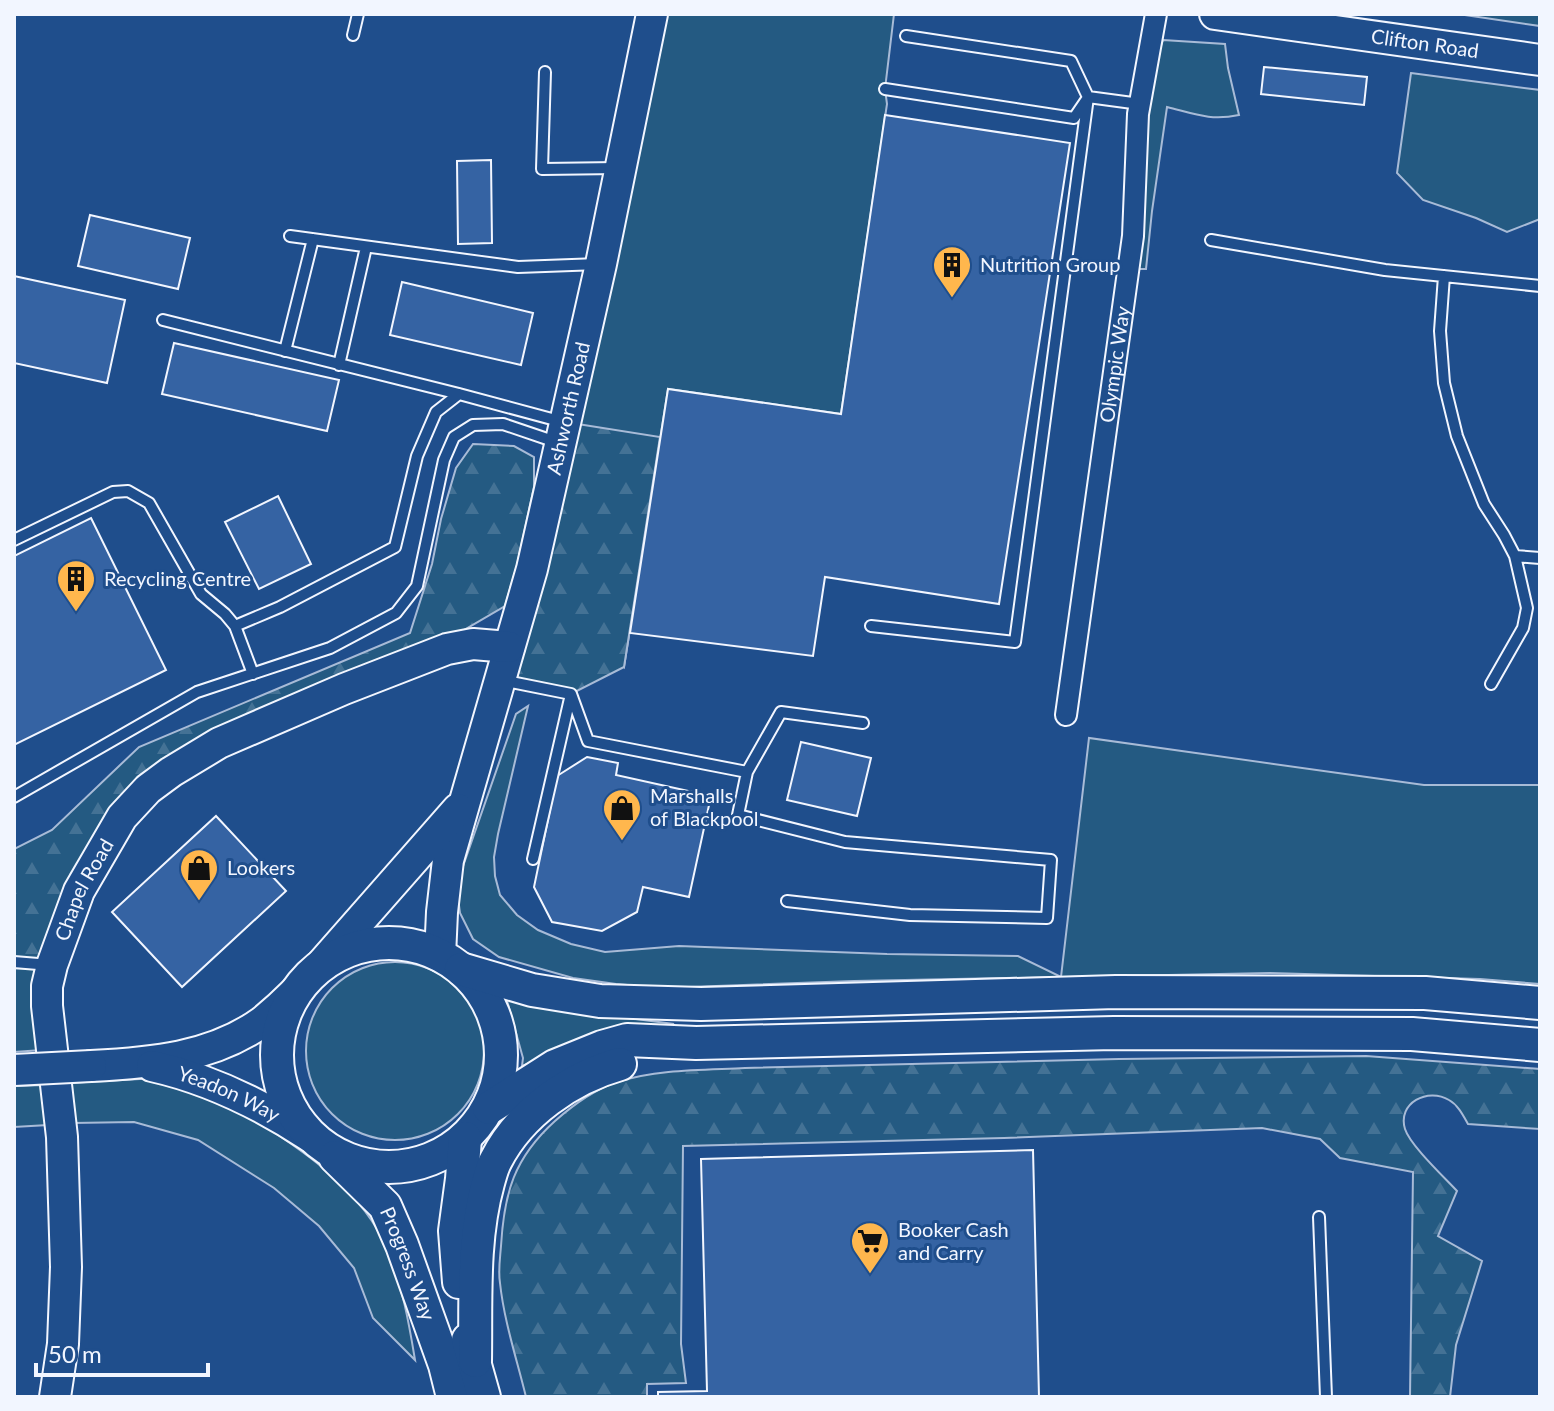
<svg xmlns="http://www.w3.org/2000/svg" width="1554" height="1411" viewBox="0 0 1554 1411" font-family="Lato,sans-serif">
<defs>
<pattern id="forest-firs" width="22" height="20" patternUnits="userSpaceOnUse" patternTransform="scale(2)"><rect width="22" height="20" fill="#245a82"/><path d="M5 1l3.5 6h-7zM16 11l3.5 6h-7z" fill="#447295"/></pattern>
<pattern id="park-crowns" width="20" height="18" patternUnits="userSpaceOnUse" patternTransform="scale(2)"><rect width="20" height="18" fill="#245a82"/><path d="M2 6a3 3 0 1 1 6 0M12 15a3 3 0 1 1 6 0" fill="none" stroke="#447295"/></pattern>
</defs>
<rect width="100%" height="100%" fill="#1f4e8c"/>
<path fill="#245a82" stroke="#a8bbd7" stroke-width="2" d="M652,14H894L885,89L887,104L841,414L668,389L624,667L532,569Z
M1163,40L1225,44L1228,68L1239,115C1210,121 1195,114 1167,107L1152,211L1146,269H1134L1151,74Z
M1411,73L1540,90V219L1507,232L1476,218L1423,200L1397,173Z
M528,706L498,834L494,857L495,876L500,895L517,915L538,930L571,944L605,952L679,946L887,954L1018,956L1061,977L1089,738L1424,785H1540V984L1480,979L1270,973L854,981L661,988L616,984L573,978L499,957L473,939L460,913L457,891L461,872L516,714Z
M306 1051a89 89 0 1 1 178 0a89 89 0 1 1-178 0Z
M14,968L43,969L42,1050L14,1052Z
M506,997L582,1012L674,1024L612,1033L522,1066L523,1058Z
M158,1078C179,1086 201,1091 222,1100C234,1106 246,1115 258,1122C309,1154 362,1192 387,1248C402,1284 409,1323 415,1360L373,1318L354,1268L319,1226L274,1188L198,1140L134,1122L73,1123L68,1083Z
M45,1085L48,1125L14,1127V1086Z"/>
<path fill="url(#forest-firs)" stroke="#a8bbd7" stroke-width="2" d="M565,422L660,437L624,667L571,694L505,681Z
M473,444L514,446L534,457V487L517,565L505,606L457,634L143,786L44,965L14,962V849L52,830L139,747L410,633L432,564L441,519L456,468Z
M1366,1056L1540,1069V1129L1468,1124C1463,1115 1458,1105 1449,1100C1428,1087 1397,1103 1405,1129C1410,1145 1444,1177 1457,1191L1438,1236L1482,1261L1456,1345L1450,1397H1410L1413,1172L1340,1158L1320,1139L1262,1128L1004,1138L683,1146L681,1344L686,1383L647,1384V1397H526C517,1360 504,1321 500,1283C498,1271 500,1259 501,1246C504,1193 514,1158 555,1121C573,1105 593,1090 617,1082C657,1069 703,1070 745,1068L1119,1059Z"/>
<path fill="url(#park-crowns)" stroke="#a8bbd7" stroke-width="2" d="M1458,14H1540V26Z"/>
<path fill="#3563a3" stroke="#f2f6ff" stroke-width="2" d="M1264,67L1367,77L1364,105L1261,94Z
M885,115L1070,143L999,604L825,577L813,656L630,633L668,389L841,414Z
M491,160L492,243L458,244L457,161Z
M90,215L190,238L178,289L78,266Z
M14,276L125,300L107,383L14,363Z
M402,282L533,313L521,365L390,335Z
M174,343L339,380L327,431L162,394Z
M278,496L311,564L259,589L225,522Z
M91,518L166,670L14,745V556Z
M801,742L871,758L857,816L787,800Z
M587,757L618,763L616,775L711,796L689,897L643,887L637,912L602,931L552,922L534,887L557,776Z
M216,816L286,891L182,987L112,912Z
M1033,1150L1039,1397H658V1392L707,1391L701,1159Z"/>
<g fill="none" stroke-linecap="round" stroke-linejoin="round">
<g stroke="#f2f6ff" stroke-width="14">
<path id="lane" d="M353,35L358,14
M906,36L1071,61L1088,97L1140,104
M545,72L542,169L618,168
M885,89L1074,118L1087,99
M290,236L518,267L599,264
M1211,240L1385,270L1540,286
M1444,276L1440,331L1444,383L1457,436L1484,504L1504,535L1515,556L1527,608L1523,628L1491,684
M163,320L459,394L563,422
M285,351L313,239
M339,365L366,247
M14,540L113,492L128,491L149,503L201,594L225,614L235,626L253,674
M1515,556L1540,558
M235,626L280,607L395,547L417,456L436,412L459,394
M871,626L1015,642L1088,97
M501,680L571,694L533,859
M571,694L588,741L747,772L781,712L863,723
M747,772L738,815L845,842L1051,860L1047,918L910,915L787,901
M14,797L197,692L330,648L396,613L417,586L444,460L454,437L473,425L503,424L559,443
M14,962L50,965
M1319,1217L1326,1397"/>
</g>
<g stroke="#f2f6ff" stroke-width="24">
<g id="street">
<path id="s1" d="M1066,715L1133,236L1138,114L1156,14"/>
</g>
</g>
<g stroke="#f2f6ff" stroke-width="34">
<g id="secondary">
<path id="s2" d="M1215,14L1540,60"/>
<path id="s3" d="M440,956L442,912L448,860L532,569L601,264L652,14"/>
<path d="M320,966L458,809"/>
<path d="M91,1066C150,1063 212,1058 262,1022C273,1013 284,1003 294,993"/>
<path id="s4" d="M152,1066C210,1079 261,1104 311,1137"/>
<path id="s5" d="M55,1397L63,1344L66,1267L62,1137L47,1006V986L52,965L79,891L122,817L148,789L171,772L219,743L344,689L447,649L473,644L509,647"/>
</g>
</g>
<g stroke="#f2f6ff" stroke-width="36">
<g id="primary">
<circle cx="389" cy="1055" r="112"/>
<path d="M461,969L532,990L600,1001L701,1004L1116,992L1425,993L1540,1003"/>
<path d="M489,1108L555,1066L602,1047L627,1040L696,1043L1114,1033L1412,1034L1540,1045"/>
<path id="s6" d="M335,1157L385,1206L402,1245L445,1365L453,1397"/>
<path d="M459,1282L455,1231L462,1179L465,1138"/>
<path d="M468,1340L484,1397"/>
<path d="M475,1361C476,1302 472,1240 488,1183C490,1176 492,1167 496,1160C520,1113 570,1078 620,1064"/>
</g>
</g>
<use href="#lane" stroke="#1f4e8c" stroke-width="10"/>
<use href="#street" stroke="#1f4e8c" stroke-width="20"/>
<use href="#secondary" stroke="#1f4e8c" stroke-width="30"/>
<use href="#primary" stroke="#1f4e8c" stroke-width="32"/>
<g stroke="#f2f6ff" stroke-width="34" stroke-linecap="butt">
<path id="secondary-bridge" d="M14,1070L91,1066"/>
</g>
<use href="#secondary-bridge" stroke="#1f4e8c" stroke-width="30"/>
</g>
<defs>
<g id="building-pin" transform="scale(2)"><path d="M0 17L-7.5 6A9.5 9.5 0 1 1 7.5 6Z" fill="#ffb74d" stroke="#1f4e8c"/><path d="M-4-6H4V6H1V3H-1V6H-4ZM-2.5-4.3h1.7v1.8h-1.7ZM.8-4.3h1.7v1.8H.8ZM-2.5-1h1.7V.8h-1.7ZM.8-1h1.7V.8H.8Z" fill="#111"/></g>
<g id="shop-pin" transform="scale(2)"><path d="M0 17L-7.5 6A9.5 9.5 0 1 1 7.5 6Z" fill="#ffb74d" stroke="#1f4e8c"/><path d="M-5-2.5h2.3a2.7 3.5 0 0 1 5.4 0H5L5.5 6h-11ZM-1.5-2.5h3a1.5 2.3 0 0 0-3 0Z" fill="#111"/></g>
<g id="supermarket-pin" transform="scale(2)"><path d="M0 17L-7.5 6A9.5 9.5 0 1 1 7.5 6Z" fill="#ffb74d" stroke="#1f4e8c"/><path d="M-6-5.5h2.5l.6 2H6L4.5 2H-2.5L-4.4-4H-6ZM-1.5 3.2a1.3 1.3 0 1 0 .1 0ZM3 3.2a1.3 1.3 0 1 0 .1 0Z" fill="#111"/></g>
</defs>
<g fill-rule="evenodd">
<use href="#building-pin" x="952" y="265"/>
<use href="#building-pin" x="76" y="579"/>
<use href="#shop-pin" x="622" y="808"/>
<use href="#shop-pin" x="199" y="868"/>
<use href="#supermarket-pin" x="870" y="1241"/>
</g>
<g text-anchor="middle" stroke-width="6" stroke-linejoin="round" paint-order="stroke">
<g font-size="20" fill="#f2f6ff" stroke="#1f4e8c">
<text dy="7" stroke="none"><textPath href="#s2" startOffset="212">Clifton Road</textPath></text>
<text dy="7" stroke="none"><textPath href="#s1" startOffset="354">Olympic Way</textPath></text>
<text dy="7" stroke="none"><textPath href="#s3" startOffset="564">Ashworth Road</textPath></text>
<text dy="7" stroke="none"><textPath href="#s5" startOffset="516">Chapel Road</textPath></text>
<text dy="7" stroke="none"><textPath href="#s4" startOffset="82">Yeadon Way</textPath></text>
<text dy="7" stroke="none"><textPath href="#s6" startOffset="132">Progress Way</textPath></text>
</g>
<g font-size="20" fill="#f2f6ff" stroke="#1f4e8c" text-anchor="start">
<text x="980" y="272">Nutrition Group</text>
<text x="104" y="586">Recycling Centre</text>
<text x="650" y="803">Marshalls<tspan x="650" dy="23">of Blackpool</tspan></text>
<text x="227" y="875">Lookers</text>
<text x="898" y="1237">Booker Cash<tspan x="898" dy="23">and Carry</tspan></text>
</g>
</g>
<rect width="1554" height="1411" fill="none" stroke="#f2f6ff" stroke-width="32"/>
<path d="M36 1363v12h172v-12" fill="none" stroke="#f2f6ff" stroke-width="4"/>
<text x="48" y="1363" font-size="24" fill="#f2f6ff" stroke="#1f4e8c" stroke-width="6" paint-order="stroke">50 m</text>
</svg>
